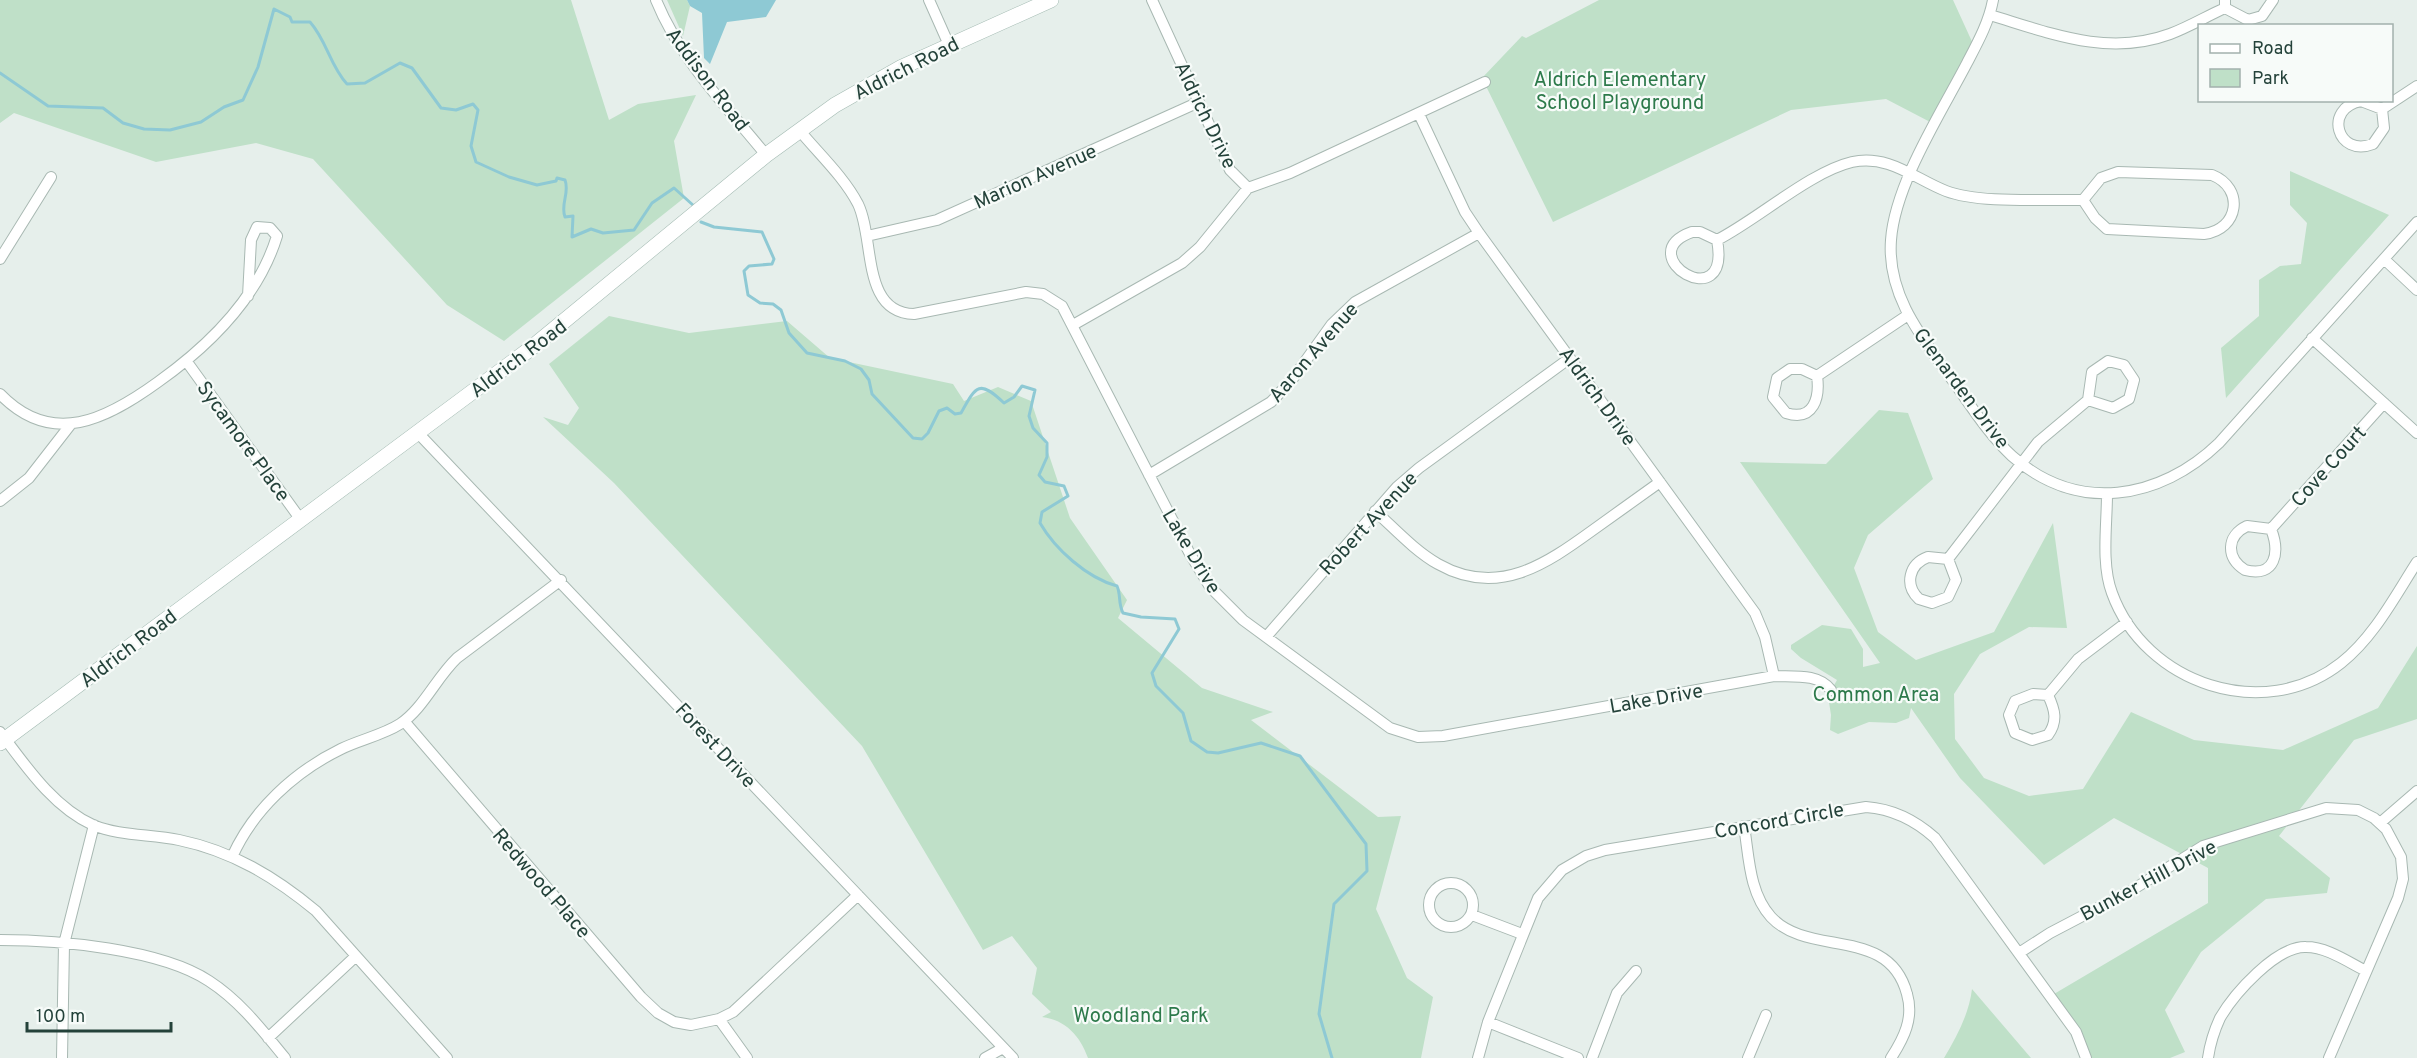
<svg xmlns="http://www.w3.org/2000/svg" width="2417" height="1058" viewBox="0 0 2417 1058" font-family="Overpass,sans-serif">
<rect width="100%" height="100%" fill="#e6efeb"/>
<path fill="#bfe0c8" d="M0,0H571L609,120L638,104L696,95L674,141L684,198L504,341L447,305L313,159L256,143L156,162L14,113L0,123Z
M667,0H687L690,6L683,36Z
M1599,0H1953L1974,46L1934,124L1886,99L1791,110L1553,222L1482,78L1522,36L1526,38Z
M2290,171L2389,215L2226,398L2221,348L2259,316V280L2280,266L2301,264L2307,223L2290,205Z
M609,316L689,333L787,321L830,358L953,384L964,401L998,387L1031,401L1070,518L1127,600L1118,618L1202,688L1273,712L1251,720L1378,817L1401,816L1376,909L1407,978L1433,997L1421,1058H1088C1080,1036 1066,1020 1042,1017L1051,1012L1032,994L1037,968L1012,936L983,950L862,746L614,483L543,417L568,425L579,408L549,364Z
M1879,410L1908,413L1933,479L1868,535L1854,568L1878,632L1916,660L1994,632L2053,523L2067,628L2029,627L1980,654L1954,694L1955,739L1984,778L2029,796L2083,789L2131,712L2194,740L2283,750L2378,708L2417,646V719L2354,740L2279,836L2330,878L2327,893L2266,899L2201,952L2165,1010L2185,1052L2170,1058H2085L2054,994L2208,903V868L2114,818L2044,865L1960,778L1911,708L1909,718L1896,723L1869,722L1838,734L1830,730L1831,715L1828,696L1837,680L1801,658L1791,649V645L1822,625L1851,629L1863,649V667L1880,663L1740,462L1826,464Z
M1972,989L2031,1058H1944C1957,1036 1969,1014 1972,989Z"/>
<path fill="#8ec9d4" d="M687,0H776L766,17L727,22L710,64L704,58L702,13L690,6Z"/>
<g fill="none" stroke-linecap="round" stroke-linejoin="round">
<path stroke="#8ec9d4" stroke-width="3" d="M0,73L48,106L103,108L123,123L144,129L170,130L201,122L224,107L243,100L258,67L274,9L290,17L292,22H310C327,41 330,66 347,84L365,83L400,63L412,68L441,108L456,110L473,104L478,110L471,146L476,162L509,177L537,185L556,181L557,178L565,180C570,193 560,204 565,217L573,216L572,237L591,229L603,233L634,230L652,203L674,188L694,206
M701,222L714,227L762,232L774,259L772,264L749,266L744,271L748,295L760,303L773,304L781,310L789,333L807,353L845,361L861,369L869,380L872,394L913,438L922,439L928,433L939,411L947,408L955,414L961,413C976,386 979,379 1004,403L1014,397L1022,386L1035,390L1029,416L1033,428L1047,443V457L1039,475L1045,482L1064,486L1068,496L1042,512L1040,523C1055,549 1087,578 1117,586C1121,595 1118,603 1123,613L1141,617L1175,619L1179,629L1152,673L1156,686L1183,713L1191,741L1207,752L1218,753L1261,743L1300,756L1366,844L1367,871L1334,904L1319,1014L1332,1058"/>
<g stroke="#a8b8b2" stroke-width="12">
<path id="minor" d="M656,0C680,59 726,106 766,155
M929,0L949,45
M1152,0L1230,170L1248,188L1290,173L1485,82
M1993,0C1989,22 1978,42 1967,63C1941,113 1895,184 1891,240C1887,293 1919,334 1948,374C1968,401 1987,433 2012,456C2077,514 2160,500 2219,443L2417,222
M2225,0V8L2248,20L2262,16L2273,0
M1990,15C2050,33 2108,57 2170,34C2189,27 2207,16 2225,8
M2361,101L2382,109L2384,128L2373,144C2337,158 2323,108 2361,101Z
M2382,109L2417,86
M1419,114L1465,212L1479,233L1755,613L1765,637L1774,676
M800,131C819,154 844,177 858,204C875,239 861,313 914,314L1026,292L1043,294L1062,306L1190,554L1210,587L1243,620L1390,728L1418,737L1443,736L1774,676C1793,677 1818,673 1831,690
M2118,172L2212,175C2245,188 2239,230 2204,234L2107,229L2095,218L2083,200L2101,178Z
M1692,232H1700L1717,240C1732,319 1628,255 1692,232Z
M867,236L937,220L1199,102
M1717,240C1758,219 1810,172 1852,162C1889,154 1915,179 1946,191C1980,204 2045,199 2083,200
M0,259L51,177
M2384,259L2417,290
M1073,325L1182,263L1200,247L1248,188
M2312,338L2417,433
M2108,361L2124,365L2134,380L2129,399L2113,408L2088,400L2092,372Z
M187,362L301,520
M1790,369H1802L1817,376C1820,397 1814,422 1786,413L1773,397L1777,378Z
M1817,376L1908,315
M0,394C52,448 107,419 158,382C210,345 258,298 277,236L270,228L257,227L251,240L248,296
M418,433L1013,1058
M1149,475L1271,402L1291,381L1332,324L1355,302L1479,233
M2107,494C2107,525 2101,564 2112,593C2145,684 2264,724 2341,663C2374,637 2395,596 2417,562
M0,501L29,478L71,424
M1375,511C1395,529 1415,551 1438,564C1498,598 1546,564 1593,530C1615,514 1638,498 1660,482
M2247,526L2271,529C2280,552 2276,578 2245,570C2226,558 2226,536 2247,526Z
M2271,529L2384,403
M1928,557L1948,559L1956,580L1948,597L1932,603L1919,599C1904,585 1909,564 1928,557Z
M1948,559L2038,442L2088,400
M1266,637L1397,487L1419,468L1570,358
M2033,694L2048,695C2055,710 2058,721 2048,735L2032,740L2015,733L2009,715L2015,701Z
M2048,695L2078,659L2127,622
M404,721L641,997L658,1013L674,1022L691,1025L719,1019L733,1012L858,895
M0,732C25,765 53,807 93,825C119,836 152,834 179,840C232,851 275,877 316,911L447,1058
M2380,823L2417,791
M1744,826C1749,856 1749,893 1771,917C1809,958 1889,925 1907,994C1914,1018 1904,1038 1891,1058
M232,857C253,810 294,772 341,749C359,740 383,735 400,724C423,709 436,678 457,658L561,580
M1429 905a22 22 0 1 1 44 0a22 22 0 1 1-44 0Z
M1472,915L1522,934
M0,940C58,940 161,949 209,981C240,1001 262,1030 285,1058
M2019,953L2050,933L2132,890L2203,846L2326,808L2358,810L2374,818L2386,829L2401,857L2403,879L2398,898L2329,1058
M719,1019L747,1058
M1488,1022L1578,1058
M268,1038L356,956
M62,1058L64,944L94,825
M985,1058L1003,1048
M1478,1058L1488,1022L1538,898L1562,870L1586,856L1605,850L1866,807C1893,809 1915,820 1935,838L2076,1032L2086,1058
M1592,1058L1617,993L1636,971
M1748,1058L1766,1015
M2208,1058C2210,1044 2214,1031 2220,1018C2234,994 2276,946 2306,947C2327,947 2348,962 2366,971"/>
</g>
<g stroke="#a4bbb3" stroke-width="16">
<path id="secondary" d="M0,743L530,349L766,155L835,105L902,67L1051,0"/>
</g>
<use href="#minor" stroke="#fff" stroke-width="10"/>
<use href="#secondary" stroke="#fff" stroke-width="15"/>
</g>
<g text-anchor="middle" stroke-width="4.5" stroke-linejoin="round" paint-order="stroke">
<g font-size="20" fill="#24423a" stroke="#f7fbf9">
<text transform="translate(906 68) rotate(-27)" y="7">Aldrich Road</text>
<text transform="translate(708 79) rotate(53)" y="7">Addison Road</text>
<text transform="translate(1206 115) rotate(64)" y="7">Aldrich Drive</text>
<text transform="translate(1035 176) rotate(-24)" y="7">Marion Avenue</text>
<text transform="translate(1313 352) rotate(-49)" y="7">Aaron Avenue</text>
<text transform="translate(518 358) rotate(-37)" y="7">Aldrich Road</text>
<text transform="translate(1962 388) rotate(53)" y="7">Glenarden Drive</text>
<text transform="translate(1598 396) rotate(54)" y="7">Aldrich Drive</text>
<text transform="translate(244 441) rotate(54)" y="7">Sycamore Place</text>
<text transform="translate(2328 466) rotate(-48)" y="7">Cove Court</text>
<text transform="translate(1368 523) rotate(-47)" y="7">Robert Avenue</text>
<text transform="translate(1192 551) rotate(59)" y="7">Lake Drive</text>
<text transform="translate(128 648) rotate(-37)" y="7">Aldrich Road</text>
<text transform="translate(1656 698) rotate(-10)" y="7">Lake Drive</text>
<text transform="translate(716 745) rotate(47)" y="7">Forest Drive</text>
<text transform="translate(1779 820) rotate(-10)" y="7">Concord Circle</text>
<text transform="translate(2148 880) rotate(-28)" y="7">Bunker Hill Drive</text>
<text transform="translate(542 883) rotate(49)" y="7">Redwood Place</text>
</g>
<g font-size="20" fill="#2d7a4b" stroke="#f7fbf9">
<text x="1620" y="86">Aldrich Elementary<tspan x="1620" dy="23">School Playground</tspan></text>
<text x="1876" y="701">Common Area</text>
<text x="1141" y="1022">Woodland Park</text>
</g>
</g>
<rect x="2198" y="24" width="195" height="78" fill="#f7fbf9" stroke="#a3b1ad" stroke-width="1.5"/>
<rect x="2210" y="44" width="30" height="9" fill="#ffffff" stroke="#a3b1ad" stroke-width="1.5"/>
<text x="2252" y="54" font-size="18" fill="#24423a">Road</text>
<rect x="2210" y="69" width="30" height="18" fill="#bfe0c8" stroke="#a3b1ad" stroke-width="1.5"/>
<text x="2252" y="84" font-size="18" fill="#24423a">Park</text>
<path d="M27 1022v9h144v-9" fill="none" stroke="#24423a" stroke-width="3"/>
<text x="36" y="1022" font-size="18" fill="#24423a" stroke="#f7fbf9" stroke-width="4.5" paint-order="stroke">100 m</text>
</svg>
